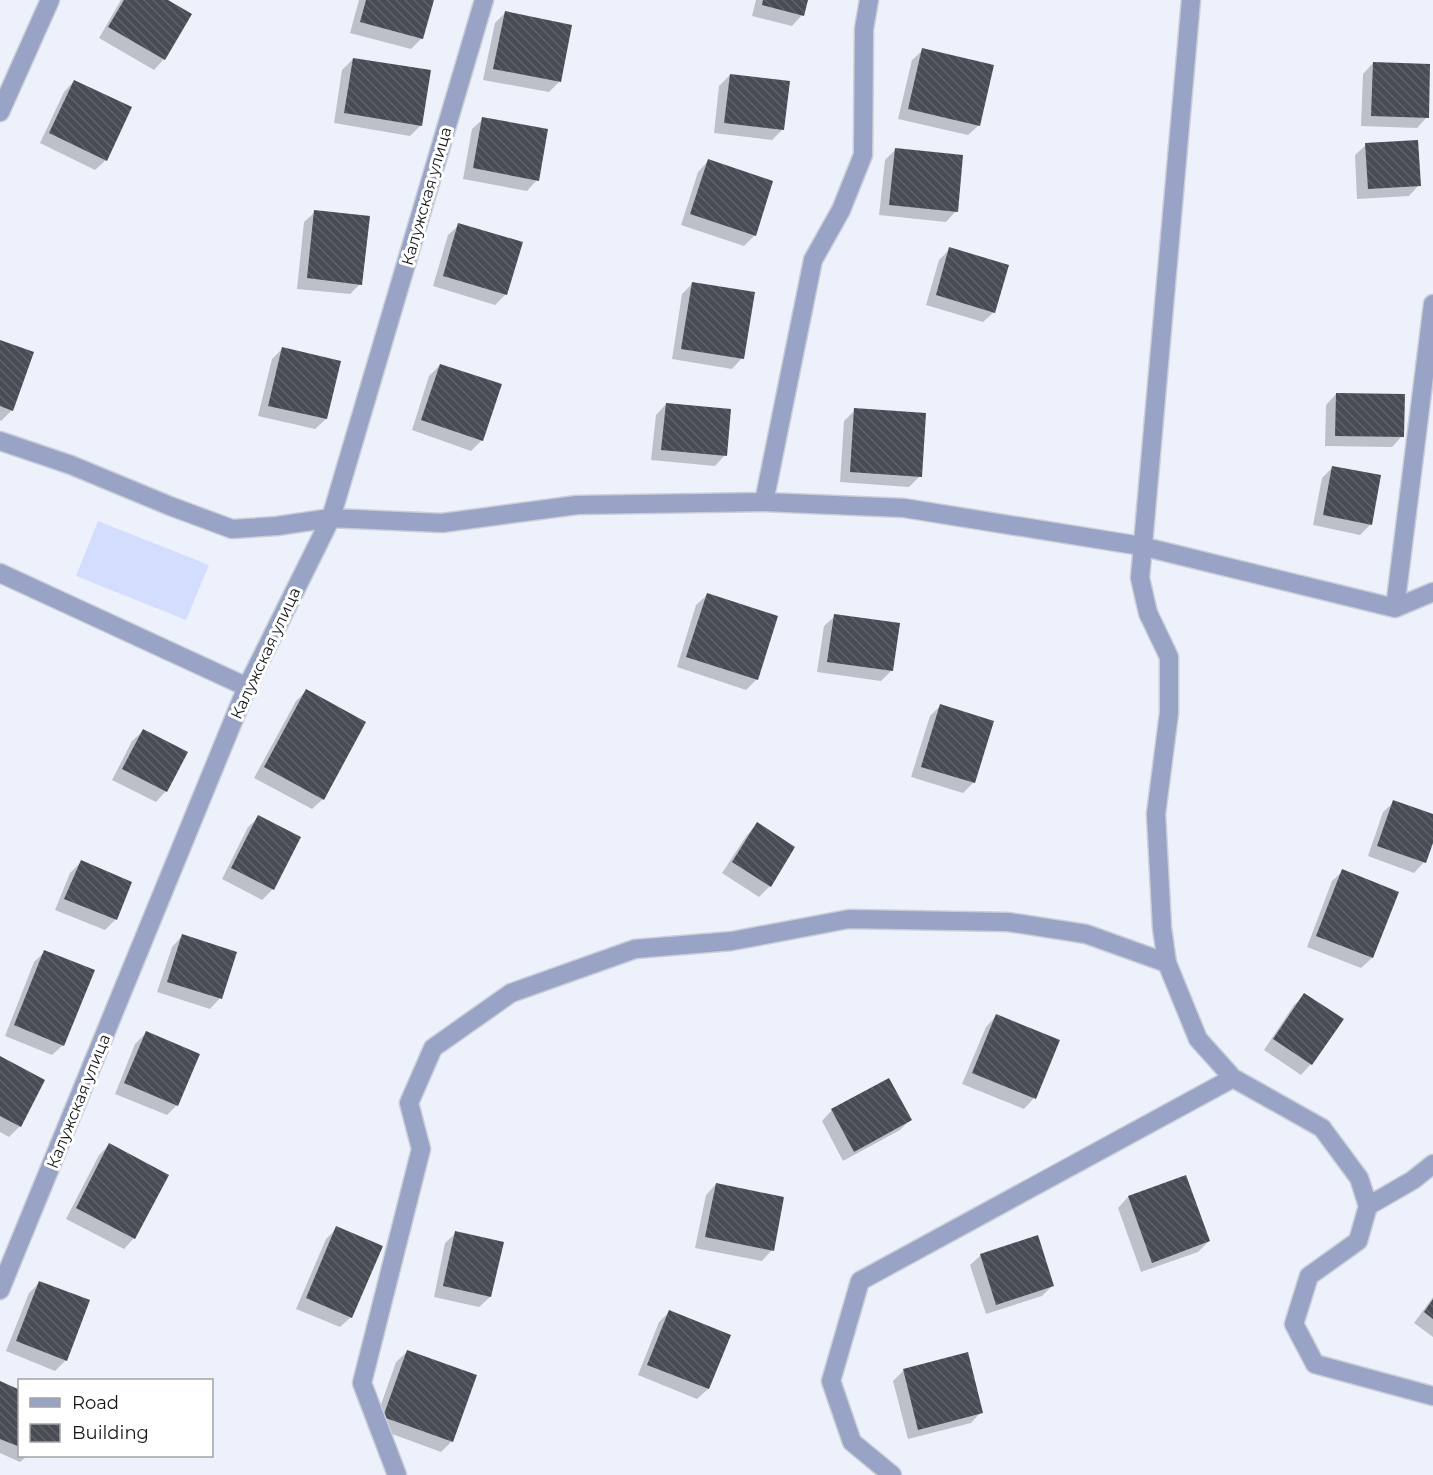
<svg xmlns="http://www.w3.org/2000/svg" width="1433" height="1475" viewBox="0 0 1433 1475" font-family="Montserrat,sans-serif">
<defs>
<pattern id="building-back-hatch" width="6" height="6" patternUnits="userSpaceOnUse" patternTransform="scale(1.5)"><rect width="6" height="6" fill="#494c55"/><path d="M-1 5l2 2M0 0l6 6M5-1l2 2" fill="none" stroke="#5f6269"/></pattern>
</defs>
<rect width="100%" height="100%" fill="#edf1fc"/>
<path fill="#d3defe" d="M98,521L209,565L186,620L76,576Z"/>
<path fill="#0003" d="M121,0H165L164,59L154,70L99,38Z
M359,0H432L422,38L411,49L350,33Z
M756,0H806L802,15L792,26L752,16Z
M505,13L559,82L549,92L483,80L495,23Z
M923,50L979,125L968,135L898,119L912,60Z
M353,59L421,125L410,136L334,123L342,70Z
M1373,63L1427,117L1417,128L1361,126L1363,74Z
M730,75L782,130L772,140L714,133L719,86Z
M74,81L106,160L95,170L40,143L64,92Z
M483,119L537,180L527,191L463,179L472,129Z
M1366,145L1419,185L1409,196L1357,199L1355,155Z
M895,150L956,211L946,222L879,215L885,160Z
M708,161L755,235L744,246L681,225L698,172Z
M315,212L360,284L350,294L297,289L304,222Z
M459,225L506,294L495,305L433,286L448,235Z
M950,249L994,312L983,322L926,305L939,260Z
M692,284L742,358L732,369L672,359L682,294Z
M0,342L12,410L1,421L0,420Z
M283,348L339,362L326,419L315,429L258,416L272,359Z
M440,365L482,440L471,451L412,430L429,376Z
M1336,394L1402,436L1392,447L1325,446L1326,405Z
M666,404L725,455L715,466L651,460L656,415Z
M855,410L920,476L909,487L840,482L844,421Z
M1332,468L1371,524L1360,535L1313,525L1322,478Z
M707,595L757,679L746,690L677,667L696,605Z
M835,616L892,670L881,681L817,672L824,626Z
M307,690L323,799L312,809L254,778L296,701Z
M940,706L974,782L963,793L911,777L930,716Z
M143,731L166,791L156,802L112,780L132,741Z
M1394,802L1433,816V838L1424,862L1414,873L1368,856L1383,812Z
M259,817L273,889L262,900L222,879L248,827Z
M757,824L770,886L759,897L722,873L747,835Z
M81,862L130,883L115,920L105,930L55,910L70,873Z
M1343,871L1397,892L1372,958L1361,968L1307,947L1332,881Z
M182,936L220,998L210,1009L157,992L172,947Z
M45,952L63,1045L52,1055L5,1036L34,962Z
M1305,995L1311,1064L1301,1075L1264,1050L1294,1005Z
M996,1016L1034,1098L1024,1109L962,1084L986,1027Z
M146,1033L177,1105L167,1115L115,1094L135,1044Z
M0,1058L43,1080L20,1126L9,1137L0,1132Z
M832,1110L910,1120L900,1130L843,1161L822,1121Z
M109,1145L134,1238L124,1249L66,1219L99,1155Z
M1185,1177L1209,1241L1198,1252L1141,1272L1118,1208L1128,1197Z
M716,1184L772,1250L762,1261L695,1248L706,1195Z
M337,1228L351,1317L340,1327L296,1309L326,1239Z
M456,1233L490,1297L479,1307L434,1297L445,1243Z
M981,1255L1052,1286L1042,1296L986,1314L970,1265Z
M40,1282L66,1360L55,1371L6,1351L29,1293Z
M1433,1297V1337L1414,1323Z
M669,1312L729,1336L708,1389L697,1399L638,1375L659,1322Z
M407,1352L452,1441L441,1452L373,1427L396,1362Z
M967,1354L981,1412L971,1423L908,1439L893,1381L903,1371Z
M0,1383L20,1391V1456H27L20,1462L0,1453Z"/>
<path fill="url(#building-back-hatch)" d="M124,0H168L192,14L165,60L108,27Z
M366,0H434L423,39L360,22Z
M763,0H808L804,16L762,5Z
M505,11L572,25L561,82L493,69Z
M922,48L994,65L980,126L908,109Z
M353,58L431,70L422,126L344,113Z
M1373,62L1430,64L1429,118L1371,116Z
M730,74L790,81L784,130L724,123Z
M74,80L132,107L107,161L49,133Z
M482,117L548,129L539,181L473,168Z
M1418,140L1421,186L1368,189L1365,143Z
M895,148L963,155L958,212L889,205Z
M708,159L773,181L756,236L690,214Z
M314,210L370,216L362,285L307,278Z
M458,223L523,242L507,295L443,276Z
M949,247L1009,265L995,313L936,295Z
M692,282L755,292L744,359L681,349Z
M0,340L34,352L13,411L0,406Z
M282,347L341,361L327,419L268,406Z
M440,364L502,384L483,441L421,420Z
M1336,393L1405,394L1404,437L1335,436Z
M666,403L731,409L727,456L661,450Z
M854,408L926,413L922,477L850,472Z
M1332,466L1381,475L1372,525L1323,515Z
M707,593L778,616L758,680L686,657Z
M834,614L900,623L893,671L827,662Z
M306,689L366,722L324,800L264,767Z
M940,704L994,721L975,783L921,767Z
M143,729L188,752L167,792L122,769Z
M1393,800L1433,814V843L1426,863L1377,846Z
M258,815L301,837L274,890L231,868Z
M757,822L795,847L771,887L732,862Z
M81,860L132,882L117,920L64,899Z
M1342,869L1399,892L1373,958L1316,936Z
M182,934L237,952L222,999L167,982Z
M44,950L95,970L64,1046L14,1025Z
M1304,993L1344,1019L1312,1065L1273,1039Z
M996,1014L1060,1040L1036,1099L972,1073Z
M146,1031L200,1054L178,1106L124,1083Z
M0,1056L45,1080L21,1127L0,1116Z
M889,1078L912,1120L854,1152L831,1109Z
M109,1143L169,1175L135,1239L76,1208Z
M1186,1175L1210,1241L1152,1263L1128,1196Z
M716,1183L784,1197L774,1251L705,1237Z
M336,1226L383,1246L352,1318L306,1298Z
M455,1231L504,1242L491,1297L443,1286Z
M1038,1235L1054,1286L996,1305L980,1254Z
M39,1281L90,1300L67,1361L16,1341Z
M1433,1299V1319L1424,1312Z
M669,1310L731,1335L709,1389L647,1365Z
M407,1350L477,1375L453,1442L383,1417Z
M968,1352L983,1413L918,1430L903,1369Z
M0,1381L20,1390V1447L0,1439Z"/>
<g fill="none" stroke-linecap="round" stroke-linejoin="round">
<g stroke="#caced8" stroke-width="21">
<path id="minor" d="M1191,0L1140,578L1148,613L1169,657V713L1156,814L1162,928L1167,963L1198,1039L1233,1078L1322,1128L1359,1178L1368,1206L1358,1241L1309,1276L1294,1324L1315,1364L1433,1396
M0,112L50,0
M0,441L71,465L170,506L232,529L277,526L331,518L442,523L577,505L764,502L904,508L1141,546L1395,608L1433,592
M764,502L813,260L841,210L863,155L864,29L869,0
M0,573L247,687
M1395,608L1433,304
M1368,1206L1413,1180L1433,1164
M0,1290L247,687L331,518L484,0
M397,1475L362,1383L421,1149L409,1103L433,1048L511,993L635,949L732,941L849,919L1008,922L1086,934L1167,963
M892,1475L852,1442L831,1381L860,1281L1233,1078"/>
</g>
<use href="#minor" stroke="#98a3c6" stroke-width="18"/>
</g>
<g text-anchor="middle" stroke-width="6" stroke-linejoin="round" paint-order="stroke">
<g font-size="16" fill="#15161a" stroke="#fff">
<text transform="translate(426 196) rotate(-74)" y="6">Калужская улица</text>
<text transform="translate(265 653) rotate(-65)" y="6">Калужская улица</text>
<text transform="translate(78 1101) rotate(-68)" y="6">Калужская улица</text>
</g>
</g>
<rect x="18" y="1379" width="195" height="78" fill="#ffffff" stroke="#a1a2a3" stroke-width="1.5"/>
<rect x="30" y="1398" width="30" height="9" fill="#98a3c6" stroke="#a1a2a3" stroke-width="1.5"/>
<text x="72" y="1409" font-size="18" fill="#15161a">Road</text>
<rect x="30" y="1424" width="30" height="18" fill="url(#building-back-hatch)" stroke="#a1a2a3" stroke-width="1.5"/>
<text x="72" y="1439" font-size="18" fill="#15161a">Building</text>
</svg>
